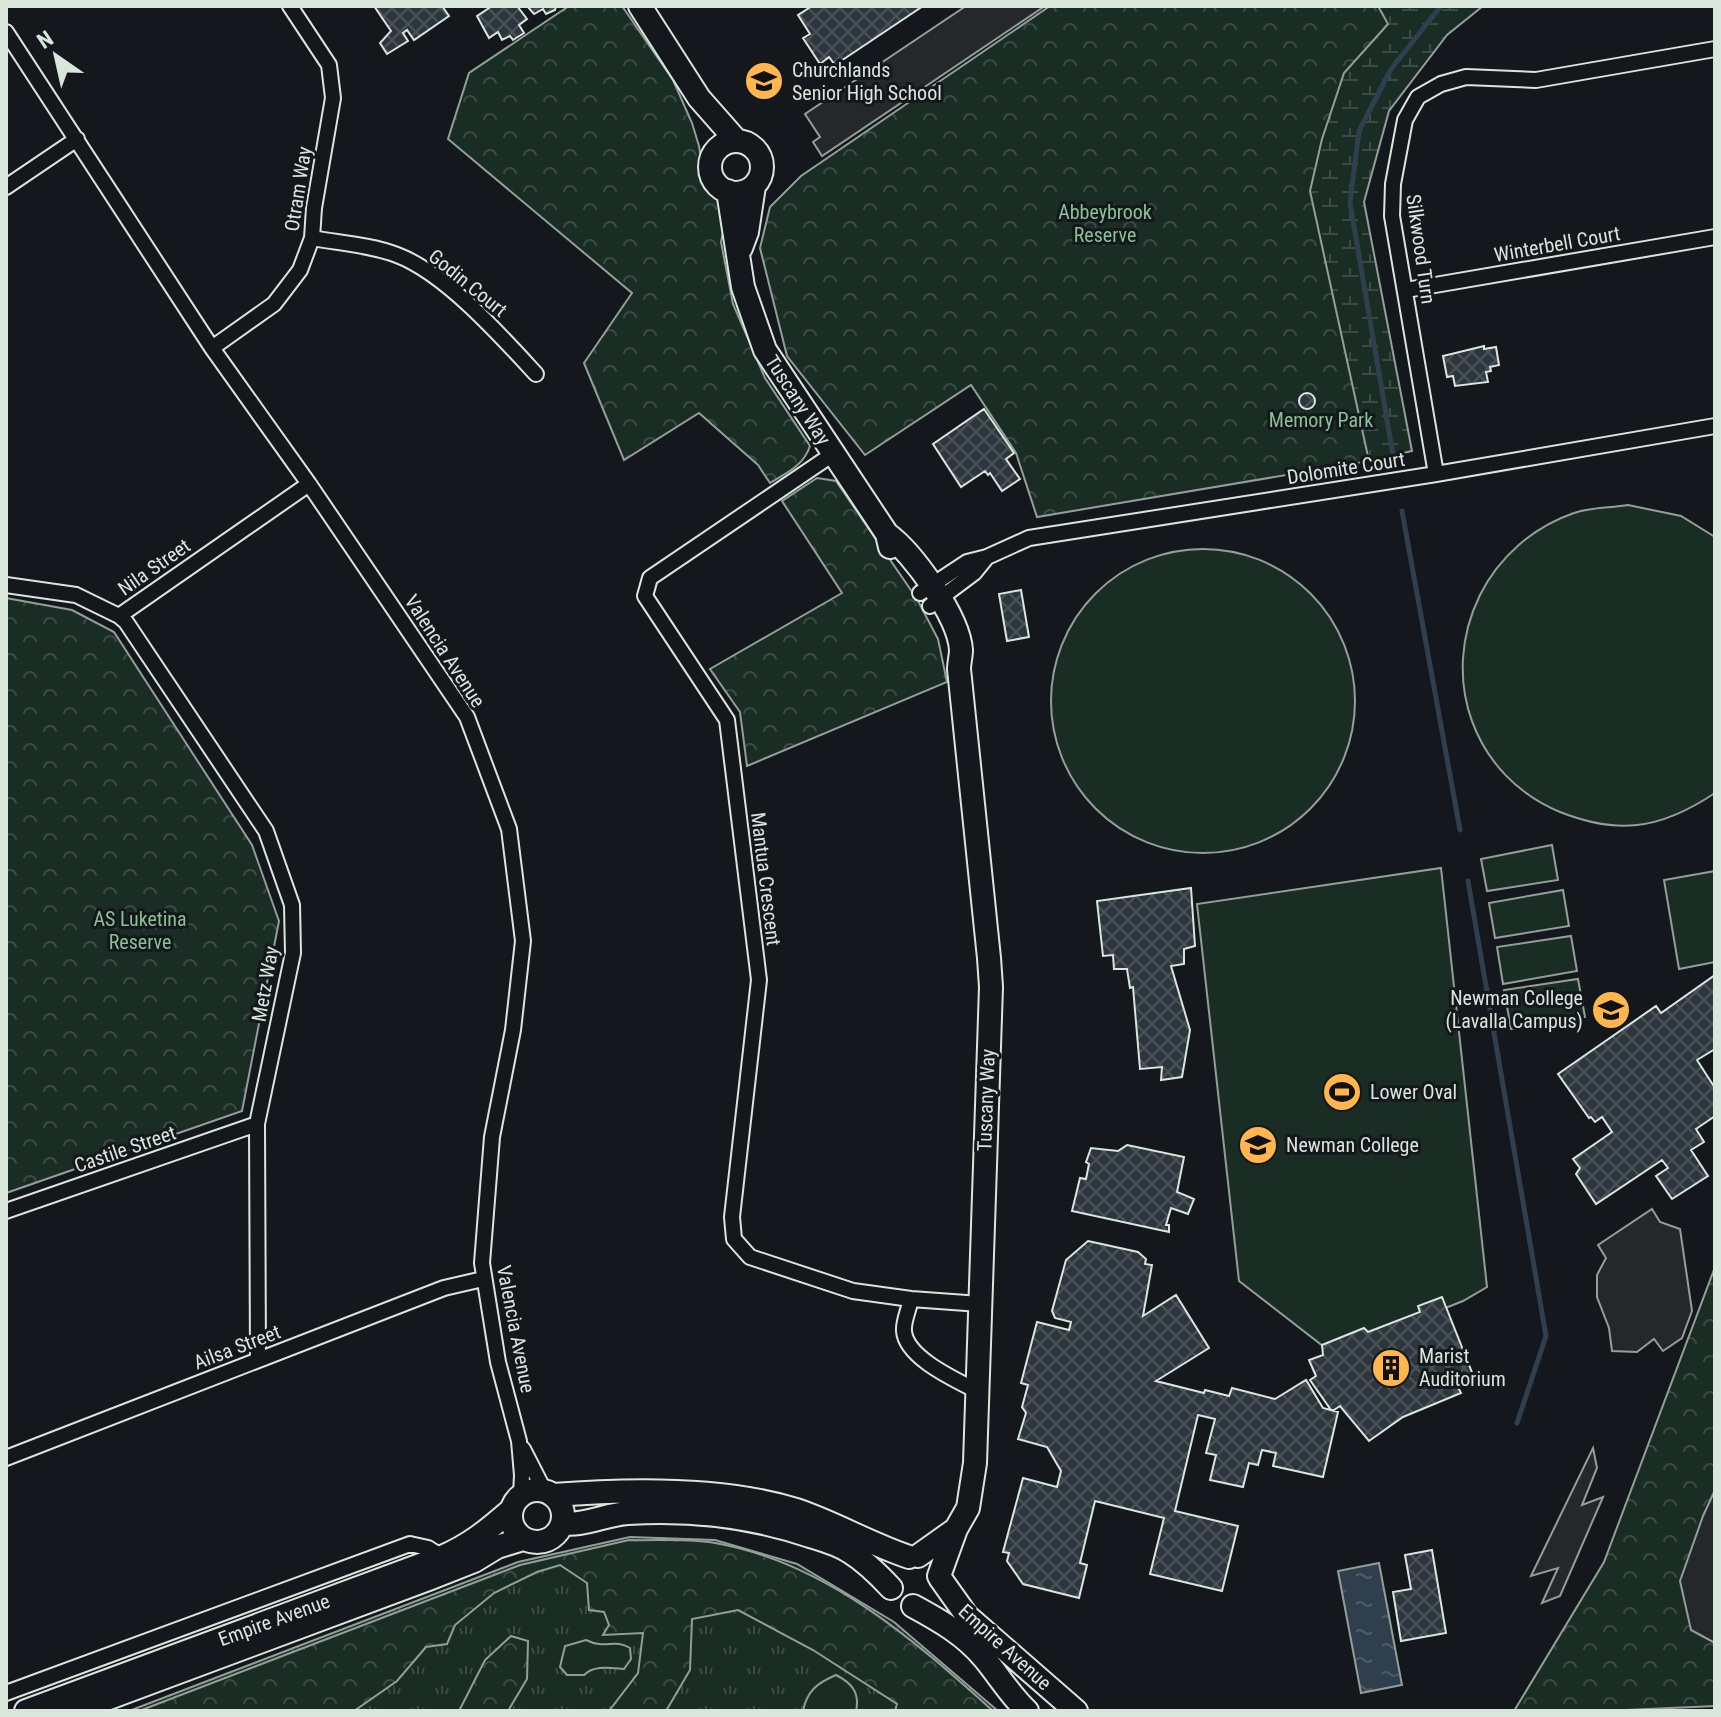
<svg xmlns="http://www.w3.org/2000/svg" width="1721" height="1717" viewBox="0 0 1721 1717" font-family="'Roboto Condensed',sans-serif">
<defs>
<pattern id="grass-tufts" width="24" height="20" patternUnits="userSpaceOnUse" patternTransform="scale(2)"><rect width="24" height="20" fill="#1a2d24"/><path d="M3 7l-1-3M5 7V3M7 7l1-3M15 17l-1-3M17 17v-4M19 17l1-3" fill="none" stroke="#3b4b43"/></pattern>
<pattern id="forest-crowns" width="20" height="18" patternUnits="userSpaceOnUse" patternTransform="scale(2)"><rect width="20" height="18" fill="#1a2d24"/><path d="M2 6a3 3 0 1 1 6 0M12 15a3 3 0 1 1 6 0" fill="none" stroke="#3b4b43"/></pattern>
<pattern id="wetland-marsh" width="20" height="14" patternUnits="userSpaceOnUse" patternTransform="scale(2)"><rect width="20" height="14" fill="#1a2d24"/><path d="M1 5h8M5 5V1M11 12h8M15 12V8" fill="none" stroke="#3b4b43"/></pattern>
<pattern id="water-ripples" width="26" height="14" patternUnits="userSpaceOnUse" patternTransform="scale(2)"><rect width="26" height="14" fill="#2f3f4d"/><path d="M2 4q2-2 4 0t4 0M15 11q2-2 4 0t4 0" fill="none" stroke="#4c5b66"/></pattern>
<pattern id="building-cross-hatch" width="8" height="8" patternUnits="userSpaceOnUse" patternTransform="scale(2)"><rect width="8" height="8" fill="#2c363c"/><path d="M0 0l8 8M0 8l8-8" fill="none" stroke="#4a5358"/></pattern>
</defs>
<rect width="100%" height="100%" fill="#14181c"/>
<path fill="url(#grass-tufts)" stroke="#939e99" stroke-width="2" d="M630,1537L715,1540L797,1564L894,1622L998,1711H129L518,1562Z"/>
<path fill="url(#forest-crowns)" stroke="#939e99" stroke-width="2" d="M569,6H622L673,80L692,123L699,146L705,184L722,206L725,222L721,242L733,304L765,378L810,446C804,465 787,473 770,483L758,465L699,413L624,460L584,363L632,293L448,139L469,73Z
M1050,6H1422L1358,90L1369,461L1037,517L1016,453L971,385L865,455L787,356L760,248L770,207L801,176Z
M817,478L836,481L917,599L938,639L947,682L747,766L740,712L710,669L842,593L782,501Z
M6,598L72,610L114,632L252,845L279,921L242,1111L6,1193Z
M1715,1267V1706L1604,1711H1514L1604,1562Z
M629,1540C657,1541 687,1538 715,1543C825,1562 913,1639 993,1711H895L897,1704L813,1650L738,1610L692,1619L690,1670L666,1711H609L638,1673L643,1633L603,1635L609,1625L604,1612L589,1610L587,1583L560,1565L537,1572L494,1593L455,1625L447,1644L426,1647L397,1681L354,1711H139L520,1565Z
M511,1636L528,1641L527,1679L508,1711H459L485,1660Z"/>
<path fill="url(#wetland-marsh)" stroke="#939e99" stroke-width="2" d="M1378,6H1483L1447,35L1389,111L1364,202L1412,451L1369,461L1310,191L1322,139L1344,73L1388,24Z"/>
<path fill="#1a2d24" stroke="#939e99" stroke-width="2" d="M1628,505L1681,516L1715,537V793C1691,809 1666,822 1637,825C1612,828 1583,821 1560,812C1473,776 1439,678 1480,595C1499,557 1533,527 1574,513C1590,507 1611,508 1628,505Z
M1051 701a152 152 0 1 1 304 0a152 152 0 1 1-304 0Z
M1552,845L1558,880L1487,891L1481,859Z
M1441,868L1487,1287L1463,1301L1332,1353L1239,1281L1197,904Z
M1715,871V962L1679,969L1664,880Z
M1563,890L1569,926L1495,938L1489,903Z
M1571,936L1577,971L1503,984L1497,947Z
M1578,979L1585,1017L1511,1029L1504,990Z
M586,1640C606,1650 614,1638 630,1648L631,1659L624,1669C610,1668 594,1665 584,1675H567L560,1667L565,1646Z
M836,1675C852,1683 860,1693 856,1711H803C807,1691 817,1683 836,1675Z"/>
<path fill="#24282b" stroke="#939e99" stroke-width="2" d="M966,6H1045L822,156L813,142L820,137L805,114Z
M1652,1209L1660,1222L1680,1229L1692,1311L1682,1338L1663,1351L1654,1339L1637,1352L1612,1351L1609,1328L1597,1297V1275L1606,1258L1598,1245Z
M1593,1448L1597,1468L1582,1505L1603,1497L1560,1596L1542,1603L1558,1568L1531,1576Z
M1715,1490V1643L1691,1630L1680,1581L1703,1516Z"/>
<path fill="url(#water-ripples)" stroke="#939e99" stroke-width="2" d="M1379,1563L1402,1685L1361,1693L1338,1571Z"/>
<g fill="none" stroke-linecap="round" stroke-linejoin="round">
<path stroke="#2f3f4d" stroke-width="5" d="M1394,461L1350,203L1359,131L1391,69L1441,6
M1402,511L1460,830
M1468,881L1546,1336L1517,1423"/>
</g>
<path fill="url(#building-cross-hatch)" stroke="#d8e6dc" stroke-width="2" d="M374,6H442L449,16L414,40L407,30L403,33L408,41L387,54L380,43L391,31Z
M492,6H517L527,19L519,25L524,33L513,40L510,36L502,40L498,32L489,38L477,16Z
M527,6H556L555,10L546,14L543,9L534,14Z
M812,6H923L835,65L829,57L820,64L803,38L810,34L798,15Z
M1484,346V349L1496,347L1499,365L1490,367L1491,371L1486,372L1488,382L1455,386L1453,376L1447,377L1443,356Z
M1299 401a8 8 0 1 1 16 0a8 8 0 1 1-16 0Z
M984,409L1014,453L1006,459L1020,479L1002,491L990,473L988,475L985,471L961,487L933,444Z
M1021,590L1029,637L1007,641L999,594Z
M1191,888L1195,946L1184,949V964L1171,966L1190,1030L1182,1077L1161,1080L1162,1067L1140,1069L1133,987L1130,988L1127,969H1114L1113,955L1103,956L1097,901Z
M1715,975V1049L1697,1060L1715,1088V1116L1696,1129L1704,1142L1691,1150L1708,1176L1672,1199L1656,1176L1668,1168L1662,1160L1596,1204L1576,1174L1580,1168L1573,1159L1612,1132L1602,1117L1595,1122L1591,1117L1589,1118L1558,1074L1656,1006L1661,1013Z
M1127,1145L1184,1157L1177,1192L1194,1199L1188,1214L1171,1208L1166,1225H1169V1232L1072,1211L1080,1178L1086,1179L1089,1164L1086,1162L1091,1148L1118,1151Z
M1088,1241L1138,1252L1146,1259L1145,1264L1152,1265L1143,1316L1176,1295L1209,1348L1156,1381L1204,1393L1205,1390L1229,1396L1232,1388L1275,1399L1306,1380L1323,1408L1338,1412L1323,1477L1273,1466L1276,1453L1262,1450L1258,1465L1249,1463L1243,1487L1210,1480L1216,1455L1206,1453L1215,1419L1198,1415L1175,1511L1238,1526L1222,1591L1150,1574L1164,1518L1095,1501L1080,1563L1087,1565L1079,1598L1023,1584L1007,1561L1009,1553L1003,1552L1023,1478L1057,1487L1061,1471L1047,1447L1018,1439L1026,1413L1022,1407L1028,1385L1021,1383L1037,1322L1069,1330L1071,1322L1055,1318L1052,1311L1066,1260Z
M1442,1297L1473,1375L1455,1382L1461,1393L1403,1417L1369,1441L1340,1406L1334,1410H1331L1310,1380L1316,1376L1309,1360L1323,1355L1322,1345L1364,1328L1368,1332L1420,1312L1418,1306Z
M1432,1550L1446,1633L1401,1641L1393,1592L1411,1589L1405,1555Z"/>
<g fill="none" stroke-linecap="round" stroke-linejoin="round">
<g stroke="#d8e6dc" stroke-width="18">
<path id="street" d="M6,32L212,348L309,484L467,717L509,829L523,941L513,1030L492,1137L482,1263L498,1362L519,1441L522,1475L521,1495
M6,187L77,139
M312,238C339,243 371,245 397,255C445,273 501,336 536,374
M1406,290L1715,237
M212,348L274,304L300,270L312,238L314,208L333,98L329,65L290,6
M833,454L650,578L645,596L727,720L759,980L732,1217L734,1239L750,1257L853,1291L911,1299L980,1304
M1436,474L1392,216L1393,184L1405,120L1418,97L1441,84L1466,77L1536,80L1715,49
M6,585L76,595L119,616L309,484
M920,593L967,562L987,557L1029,538L1436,474L1715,426
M930,606L974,573L987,557
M119,616L126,622L266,831L292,905L293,953L257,1124L258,1360
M6,1211L257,1124
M911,1299C909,1309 903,1322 904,1331C906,1358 956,1380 977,1391
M523,1449L544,1490
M6,1458L444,1288L483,1279
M6,1693L410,1544L428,1548L442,1557"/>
</g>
<g stroke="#d8e6dc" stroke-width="26">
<path id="secondary" d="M640,6L699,98L736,140
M710 167a26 26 0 1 1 52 0a26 26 0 1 1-52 0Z
M728,191L743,287L765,350L887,534L890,547
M741,248L747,232L754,186
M887,534C913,553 959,617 961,650C961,656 959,663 959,669L989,958L991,987L975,1463L968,1508L956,1529L939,1576
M511 1516a26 26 0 1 1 52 0a26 26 0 1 1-52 0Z
M553,1495C629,1489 723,1487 796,1510C835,1523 870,1544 909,1557
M562,1523C581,1527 607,1514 628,1513C690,1509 751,1516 810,1536C823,1540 838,1544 850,1552C866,1562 878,1574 891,1588
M918,1556L956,1529
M940,1578L967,1616L1076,1711
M913,1606C939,1620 965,1635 984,1658C999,1676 1010,1695 1027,1711
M26,1711L442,1557C470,1545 488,1530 511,1510
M74,1711L431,1578L474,1561L497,1547L523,1539"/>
</g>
<use href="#street" stroke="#14181c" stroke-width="14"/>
<use href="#secondary" stroke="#14181c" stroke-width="22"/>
</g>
<defs>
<g id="school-disc" transform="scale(2)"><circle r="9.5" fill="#ffb74d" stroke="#14181c"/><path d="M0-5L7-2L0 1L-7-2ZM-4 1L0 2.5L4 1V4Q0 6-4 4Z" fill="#111"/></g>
<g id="stadium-disc" transform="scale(2)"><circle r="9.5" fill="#ffb74d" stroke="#14181c"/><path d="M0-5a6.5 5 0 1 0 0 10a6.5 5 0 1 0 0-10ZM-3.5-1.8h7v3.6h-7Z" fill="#111"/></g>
<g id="building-disc" transform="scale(2)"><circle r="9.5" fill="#ffb74d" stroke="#14181c"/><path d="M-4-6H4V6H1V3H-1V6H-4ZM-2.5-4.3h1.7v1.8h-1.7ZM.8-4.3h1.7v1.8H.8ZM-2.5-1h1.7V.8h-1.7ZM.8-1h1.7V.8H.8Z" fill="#111"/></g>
</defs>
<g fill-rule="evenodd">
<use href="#school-disc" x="764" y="81"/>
<use href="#school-disc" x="1611" y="1010"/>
<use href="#stadium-disc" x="1342" y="1092"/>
<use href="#school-disc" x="1258" y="1145"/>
<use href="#building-disc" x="1391" y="1368"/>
</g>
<g text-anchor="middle" stroke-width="6" stroke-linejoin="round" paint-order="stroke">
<g font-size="20" fill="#d8e6dc" stroke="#14181c" text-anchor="start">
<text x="792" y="77">Churchlands<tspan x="792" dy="23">Senior High School</tspan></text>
<text x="1583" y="1005" text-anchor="end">Newman College<tspan x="1583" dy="23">(Lavalla Campus)</tspan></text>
<text x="1370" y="1099">Lower Oval</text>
<text x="1286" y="1152">Newman College</text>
<text x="1419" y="1363">Marist<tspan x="1419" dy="23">Auditorium</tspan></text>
</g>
<g font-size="20" fill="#d8e6dc" stroke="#14181c">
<text transform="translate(298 189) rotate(-81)" y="7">Otram Way</text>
<text transform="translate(1557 244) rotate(-10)" y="7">Winterbell Court</text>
<text transform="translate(1421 249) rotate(82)" y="7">Silkwood Turn</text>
<text transform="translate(468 283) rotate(39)" y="7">Godin Court</text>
<text transform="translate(798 400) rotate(57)" y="7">Tuscany Way</text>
<text transform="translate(1346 468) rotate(-9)" y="7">Dolomite Court</text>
<text transform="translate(154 567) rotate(-35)" y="7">Nila Street</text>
<text transform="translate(445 651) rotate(57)" y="7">Valencia Avenue</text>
<text transform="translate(766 879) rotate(83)" y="7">Mantua Crescent</text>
<text transform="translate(265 984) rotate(-80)" y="7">Metz Way</text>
<text transform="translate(986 1100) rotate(-88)" y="7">Tuscany Way</text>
<text transform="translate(125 1149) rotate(-19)" y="7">Castile Street</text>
<text transform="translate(516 1329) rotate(79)" y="7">Valencia Avenue</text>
<text transform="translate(237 1347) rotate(-21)" y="7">Ailsa Street</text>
<text transform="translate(274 1620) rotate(-20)" y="7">Empire Avenue</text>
<text transform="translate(1005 1647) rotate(42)" y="7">Empire Avenue</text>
</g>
<g font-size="20" fill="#8ac095" stroke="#14181c">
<text x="1105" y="219">Abbeybrook<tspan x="1105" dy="23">Reserve</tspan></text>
<text x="1321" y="427">Memory Park</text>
<text x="140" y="926">AS Luketina<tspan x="140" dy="23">Reserve</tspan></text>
</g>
</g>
<rect width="1721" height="1717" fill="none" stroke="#d8e6dc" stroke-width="16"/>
<g transform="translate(56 56) rotate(326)" stroke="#14181c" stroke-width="6" paint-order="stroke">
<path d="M0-6L14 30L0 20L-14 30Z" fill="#d8e6dc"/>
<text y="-12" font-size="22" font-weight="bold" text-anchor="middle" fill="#d8e6dc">N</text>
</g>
</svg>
